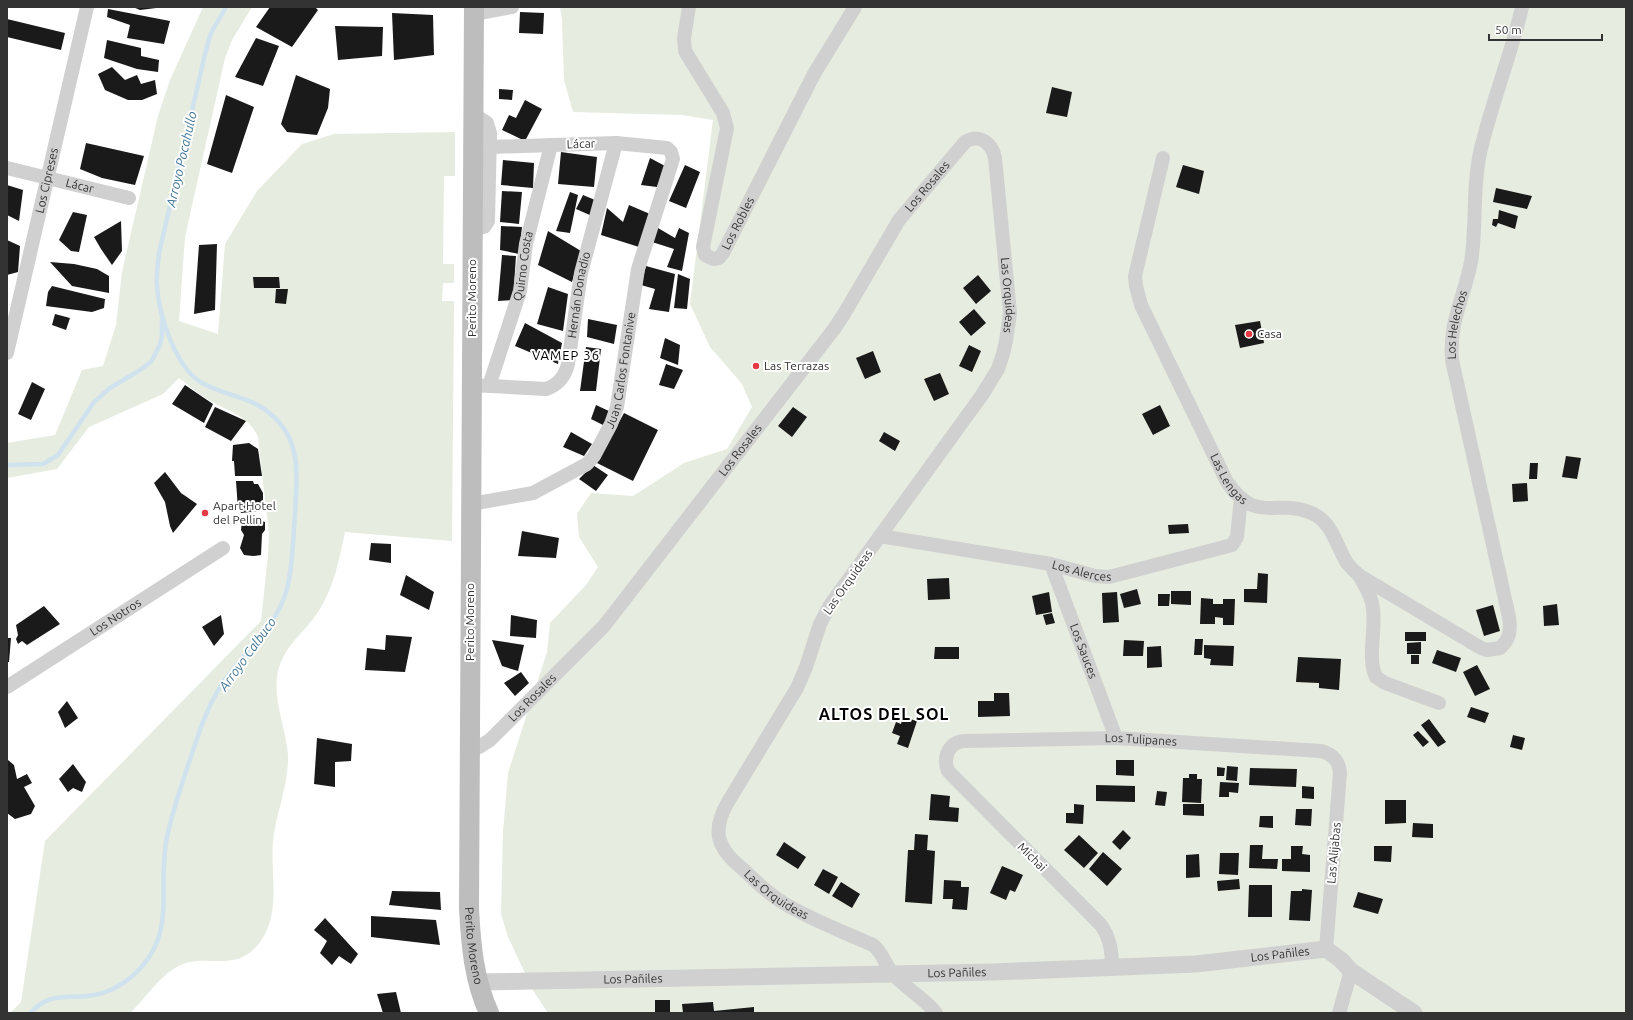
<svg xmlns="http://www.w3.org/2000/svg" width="1633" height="1020" viewBox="0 0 1633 1020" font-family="Ubuntu,sans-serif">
<rect width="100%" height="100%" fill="#fff"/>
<path fill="#e6ecdf" d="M203,7H252L232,40L225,58L185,237L179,321L218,334L225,244L257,191L302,144L334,134L455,132V176H444L443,264H454V283H443L442,301H454L452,541L345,532C339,560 334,588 318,612C303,635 281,647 277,677C274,705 286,728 288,755C289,785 276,812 273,841C270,873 281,910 262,939C237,978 204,949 175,968C158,978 144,1000 130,1013H10L21,1002L45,841L261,621L268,555L269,534L258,437C249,416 228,411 209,400C198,394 189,385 179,378L163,394L89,427L57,469L7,478V443L55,435L82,370L103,366L116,325L122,272L158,116L170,80Z
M560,7H1626V1013H548L534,992L508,937L501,914L503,832L508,773L547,652L550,623L586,585L598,567L579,537L577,514L591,493L633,496L684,463L727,449L752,407L742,384L710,347L690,304L713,120L682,115L573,112L564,80L562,20Z"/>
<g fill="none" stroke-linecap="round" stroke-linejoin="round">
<path stroke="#cfe2ee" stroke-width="4.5" d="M7,465L43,464L58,455L94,402L110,388L137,372L151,362L160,345L162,335V319
M30,1013C52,990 67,1000 94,995C107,993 119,987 130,978C180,937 156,889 167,837C175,800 189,763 201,727C207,711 214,695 224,681C246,650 276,628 287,589C293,565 293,539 295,514C296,495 298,476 295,457C293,444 287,431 279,422C257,397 231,398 204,384C176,370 159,316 157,286C156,275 158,264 159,253L206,50L211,33L226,7"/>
</g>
<path fill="#1a1a1a" d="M133,7H156V8L140,10Z
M270,7H315L318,10L292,47L256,27Z
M108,9L170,21L164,44L127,38L130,25L107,17Z
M520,12L544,13L543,34L519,33Z
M392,13L433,15L434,55L394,60Z
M7,19L65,33L61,50L7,37Z
M335,26L383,27L382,56L338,60Z
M256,38L279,46L263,86L235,77Z
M107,40L141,48V56L159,60L158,72L137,69L104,58Z
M112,67L125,80L137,75L141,84L155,80L157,94L142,100H128L105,90L98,74Z
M296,75L330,89L328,108L317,135L287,132L281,124Z
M1052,87L1072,92L1067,117L1046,113Z
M499,89L513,90L512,100L499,99Z
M226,95L254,107L232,173L207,164Z
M525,100L542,109L525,141L502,130L509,115L516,118Z
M86,143L144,156L135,185L102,178L80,169Z
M561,152L597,157L594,187L558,184Z
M650,158L667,167L657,187L641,185Z
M503,160L534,163L533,188L501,185Z
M685,165L700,172L686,208L669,201Z
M1183,165L1204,171L1199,194L1176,187Z
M7,185L23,190L19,221L7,215Z
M1496,188L1532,196L1527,209L1493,202Z
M502,191L522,192L519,224L500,222Z
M570,192L578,195L570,233L556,231Z
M583,195L595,200L592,216L576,209Z
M629,205L650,214L639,247L601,235L607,208L623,222Z
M1499,210L1518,216L1515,229L1498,223L1496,227L1492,225L1493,219H1498Z
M73,212L87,215L79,252L71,251L59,240Z
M121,221L122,251L112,265L101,249L94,237Z
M501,226L522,227L519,254L500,250Z
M658,228L675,238L679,228L689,233L682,271L667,267L674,249L652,242Z
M548,231L581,251L572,282L538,265Z
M7,240L20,246L18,272L7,275Z
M217,244L215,310L194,314L199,245Z
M502,255L516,256L513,300L498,301Z
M50,262L74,264L97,269L109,276V293L72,286Z
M646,266L675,274L669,312L649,309L655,289L641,285Z
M678,274L690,279L687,309L674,308Z
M978,275L991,291L976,304L963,288Z
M253,277H279L280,288H254Z
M52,286L105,299L104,308L92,312L46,306L48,292Z
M548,287L568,294L563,331L537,324Z
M276,289H288L286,304L275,303Z
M974,309L986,323L971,336L959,322Z
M55,314L70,318L66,330L52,325Z
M588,319L617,325L614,344L587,337Z
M1260,321L1264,343L1240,348L1235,325Z
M525,323L562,343L558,364L515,346Z
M665,338L680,345L678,365L660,358Z
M969,345L981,351L972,372L959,366Z
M586,347L601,349L596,391H580Z
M873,351L881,372L865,379L856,358Z
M666,364L683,370L674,389L659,385Z
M940,373L949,394L934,401L924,379Z
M32,382L45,389L31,420L18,414Z
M185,385L213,404L204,423L172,404Z
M596,405L611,412L603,425L591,419Z
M1160,405L1170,426L1153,435L1142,414Z
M215,407L246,421L231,441L205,427Z
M793,407L807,417L792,437L778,426Z
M624,413L658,430L633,481L597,463Z
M571,432L592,444L584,456L563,447Z
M884,432L900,441L895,451L879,441Z
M249,443L258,449L262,476H235L234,461H232L233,445Z
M1566,456L1581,458L1577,479L1562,477Z
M1530,463H1538L1537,479H1529Z
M593,465L608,475L596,491L579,479Z
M165,472L181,493L197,504L173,533L170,526L165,502L154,483Z
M236,481H253L254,484H258L263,493V509L259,511L241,513L240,510H238Z
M1527,483L1528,501L1513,502L1512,484Z
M247,516L265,522V530L262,534L261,555L253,556L244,555L240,548L244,535L241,530L242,520Z
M1188,524L1189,533L1169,534L1168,525Z
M522,531L559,538L556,558L518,556Z
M371,543L391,544V563L369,560Z
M1258,573L1268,574L1267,603L1244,602V589H1257Z
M406,575L434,592L429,610L400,595Z
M949,578L950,599L928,600L927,579Z
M1137,589L1141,604L1124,608L1120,594Z
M1171,591H1191V605L1171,604Z
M1049,592L1052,612L1036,615L1032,596Z
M1117,592L1119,622L1103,623L1102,593Z
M1158,594H1170L1169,606H1158Z
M1201,598L1213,599V604H1223V599H1235L1234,625H1223V618L1215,617V624H1200Z
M1557,604L1559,625L1544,626L1543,606Z
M1493,605L1500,631L1484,636L1476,610Z
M44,606L60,624L27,645L22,641L18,644L16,639L18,635L16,625Z
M1052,613L1055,623L1046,625L1043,615Z
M221,615L224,634L214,646L202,627Z
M511,615L537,620L536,638L510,636Z
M1405,632H1426V641H1405Z
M386,635L412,637L405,672L365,670L367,648L385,650Z
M7,638H11L9,662H7Z
M1195,639H1203L1202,655H1194Z
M492,640L524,645L518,671L502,666Z
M1124,640L1144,641L1143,656H1123Z
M1421,642V654H1407V643Z
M1204,645L1234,646L1233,666L1210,665L1211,659L1204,658Z
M1161,646L1162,667L1147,668V647Z
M935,647H959V659H934Z
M1437,650L1461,658L1456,672L1432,663Z
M1411,655H1419V664H1411Z
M1298,657L1341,659L1339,690L1319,688V683L1296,682Z
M1477,665L1490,689L1475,696L1463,672Z
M521,672L529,683L515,696L504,683Z
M994,693H1009L1010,716L978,717V701H994Z
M67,701L78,718L65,728L58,712Z
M1471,707L1489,713L1485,723L1467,717Z
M903,717L917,721L908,748L897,744L900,736L892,733L896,722L901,724Z
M1429,719L1446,742L1438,747L1421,725Z
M1418,731L1429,742L1423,747L1413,735Z
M1513,735L1525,738L1522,750L1510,747Z
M317,738L352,744L351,761L335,762V787L314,784Z
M8,760L14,765L17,779L27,774L32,783L24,787L35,806L31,814L15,819L7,813L8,795H7Z
M1116,760H1134V776L1116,775Z
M73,764L86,782L82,792L73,788L68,792L59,779Z
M1227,766L1238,767L1237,781L1226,780Z
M1217,767L1225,768L1224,776H1217Z
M1250,768L1297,769L1296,787L1249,785Z
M1189,774H1197V779H1202L1201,803L1182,802L1183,778H1189Z
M1220,782L1239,783L1238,793L1229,792V797H1219Z
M1096,785L1135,786V802L1096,801Z
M1302,786L1314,787V799L1302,798Z
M1157,791L1167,792L1165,806L1155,805Z
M931,794L950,796L949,807L959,808L958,822L929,820Z
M1385,800H1406V823L1385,824Z
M1074,804L1084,805L1083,824L1066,823V813H1074Z
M1183,804H1204V816L1183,815Z
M1296,809H1312L1311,826L1295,825Z
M1260,816H1273V828L1259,827Z
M1413,823L1433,824V838L1412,837Z
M1123,830L1131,838L1120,850L1112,842Z
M915,834L928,835L927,850L935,851L932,904L905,902L908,850H914Z
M1079,835L1098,853L1084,868L1064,850Z
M784,842L806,857L798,869L776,855Z
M1250,845H1263L1262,859H1278L1277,869L1249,868Z
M1291,846H1303L1302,854L1310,855V872L1282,871V859H1291Z
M1374,846H1392L1391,862L1374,861Z
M1103,852L1122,869L1107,886L1089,869Z
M1220,853H1239L1238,875L1219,874Z
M1199,854L1200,877L1186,878V855Z
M1002,866L1023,875L1015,892L1010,890L1006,900L990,893Z
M823,869L838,877L829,894L814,885Z
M1239,879L1240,889L1218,891L1217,881Z
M944,880L961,881V887H969L967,910L952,909L953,899H943Z
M841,882L860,894L852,908L832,896Z
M1249,885H1272V917H1248Z
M1302,889L1312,890L1310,921L1289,920L1291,891H1302Z
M392,891L440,892L441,910L389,905Z
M1358,892L1383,899L1378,914L1353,907Z
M371,916L436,920L440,945L371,937Z
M325,918L358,954L351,964L339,956L332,965L320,953L327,941L314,930Z
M396,992L401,1013H383L377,994Z
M655,1000H670V1013H655Z
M713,1002L714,1011L754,1007V1013H683L682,1004Z"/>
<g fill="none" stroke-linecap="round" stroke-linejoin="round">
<g stroke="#d0d0d0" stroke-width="14">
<path id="s1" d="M689,7L684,38L685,51L723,113L727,128L703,247L705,255L713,259L719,258L723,253L814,74L855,7"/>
<path d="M474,14L512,7"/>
<path id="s2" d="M1163,158L1135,276L1136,286L1141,305L1227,482C1256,524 1274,499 1309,512C1333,521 1335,544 1347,563C1351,568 1355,572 1360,576L1481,648L1487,650L1500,648C1510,639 1511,630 1509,617L1452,360C1449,321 1464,298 1471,262C1477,226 1472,189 1480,153C1491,104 1511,56 1522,7"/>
<path id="s3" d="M7,168L129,198"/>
<path d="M473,228L484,227L488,221L490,133L487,123L473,114"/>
<path id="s4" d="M7,353L87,7"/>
<path id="s5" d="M472,385L546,389C558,385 565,377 568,364L581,273L616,143"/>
<path id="s6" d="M489,386L520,291L526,244L551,145"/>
<path id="s7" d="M471,504L533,493L587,464L594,456L611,424L617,407L638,269L673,159L671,152L667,148L616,143L490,147"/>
<path id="s8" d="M880,536L1051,564L1095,576L1109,577L1232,545L1237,537L1241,498"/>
<path id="s9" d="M1051,564L1116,738"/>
<path d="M1360,577C1366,588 1372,597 1373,609C1376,629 1367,659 1376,677L1385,683L1439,703"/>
<path id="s10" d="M7,687L223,548"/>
<path id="s11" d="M470,749L479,747L490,740L604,626L834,329L844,314L899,220L965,142C979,133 992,143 995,158L1010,313L1006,341L1003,354L998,369L982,395L830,605L820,624L806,667L797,688L728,802C722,812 717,824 719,837C722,851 733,861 744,870C757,883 771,896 787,905C814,921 844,932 873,945C883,953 885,964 892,973C905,988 924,998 936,1013"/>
<path id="s12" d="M1112,967C1112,951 1110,938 1101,925L948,771C942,756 950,741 966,741L1116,738L1321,751C1332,754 1339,760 1340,773L1326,949"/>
<path d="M1339,1013L1351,971"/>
</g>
<path stroke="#d0d0d0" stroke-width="17" id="s13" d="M478,982L994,972L1196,964L1326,949L1341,960L1351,971L1414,1013"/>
<path stroke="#bdbdbd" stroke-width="20" id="s14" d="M474,7L469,909C471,946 474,980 489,1013"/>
</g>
<g fill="#e63946" stroke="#fff" stroke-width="1.5">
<circle cx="1249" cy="334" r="4"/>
<circle cx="756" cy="366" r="4"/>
<circle cx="205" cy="513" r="4"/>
</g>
<g text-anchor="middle" stroke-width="4" stroke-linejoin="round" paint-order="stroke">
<g font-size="12" fill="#333" stroke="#fff">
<text transform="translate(581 144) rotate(-2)" y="4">Lácar</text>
<text dy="4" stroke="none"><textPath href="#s4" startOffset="177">Los Cipreses</textPath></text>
<text dy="4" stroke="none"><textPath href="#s3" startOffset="75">Lácar</textPath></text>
<text dy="4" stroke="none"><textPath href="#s11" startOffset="730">Los Rosales</textPath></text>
<text dy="4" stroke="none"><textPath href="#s1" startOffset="317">Los Robles</textPath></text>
<text dy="4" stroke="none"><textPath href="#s6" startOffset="125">Quirno Costa</textPath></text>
<text dy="4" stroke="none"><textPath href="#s5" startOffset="179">Hernán Donadio</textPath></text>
<text dy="4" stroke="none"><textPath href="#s11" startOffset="967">Las Orquideas</textPath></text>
<text transform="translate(472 298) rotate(-90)" y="4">Perito Moreno</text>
<text dy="4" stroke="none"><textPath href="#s2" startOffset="1017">Los Helechos</textPath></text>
<text dy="4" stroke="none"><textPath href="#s7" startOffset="226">Juan Carlos Fontanive</textPath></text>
<text dy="4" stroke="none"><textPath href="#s11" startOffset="406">Los Rosales</textPath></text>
<text dy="4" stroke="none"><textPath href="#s2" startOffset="346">Las Lengas</textPath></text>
<text dy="4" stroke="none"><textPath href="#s8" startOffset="205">Los Alerces</textPath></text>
<text transform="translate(848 582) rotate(-55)" y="4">Las Orquideas</text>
<text dy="4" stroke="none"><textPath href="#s10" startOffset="129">Los Notros</textPath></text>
<text transform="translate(470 622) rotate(-90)" y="4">Perito Moreno</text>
<text dy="4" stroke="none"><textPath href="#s9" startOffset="93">Los Sauces</textPath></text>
<text dy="4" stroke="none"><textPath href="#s11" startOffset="82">Los Rosales</textPath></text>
<text dy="4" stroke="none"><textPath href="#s12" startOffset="478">Los Tulipanes</textPath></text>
<text transform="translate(1334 853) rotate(-85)" y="4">Las Alijabas</text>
<text transform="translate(1032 857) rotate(45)" y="4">Michai</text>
<text dy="4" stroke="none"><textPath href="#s11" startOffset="1675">Las Orquideas</textPath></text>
<text dy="4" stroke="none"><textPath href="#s14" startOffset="939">Perito Moreno</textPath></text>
<text dy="4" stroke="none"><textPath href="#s13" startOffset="803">Los Pañiles</textPath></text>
<text dy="4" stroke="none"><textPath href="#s13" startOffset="479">Los Pañiles</textPath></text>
<text dy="4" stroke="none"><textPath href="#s13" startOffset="155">Los Pañiles</textPath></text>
</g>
<g font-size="12" fill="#333" stroke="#fff" text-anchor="start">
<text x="1257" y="338">Casa</text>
<text x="764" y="370">Las Terrazas</text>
<text x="213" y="510">Apart Hotel<tspan x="213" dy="14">del Pellin</tspan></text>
</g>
<g font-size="13" font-style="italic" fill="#3f7597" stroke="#fff">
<text transform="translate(181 159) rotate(-77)" y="5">Arroyo Pocahullo</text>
<text transform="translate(247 654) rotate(-54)" y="5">Arroyo Calbuco</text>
</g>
<g font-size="13" letter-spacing="1" fill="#000" stroke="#fff">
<text x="566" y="360">VAMEP 36</text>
</g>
<g font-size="16" font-weight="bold" letter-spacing="1" fill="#000" stroke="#fff">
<text x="884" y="720">ALTOS DEL SOL</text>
</g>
</g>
<rect width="1633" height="1020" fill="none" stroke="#333333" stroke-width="16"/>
<path d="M1489 34v6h113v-6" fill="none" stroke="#333333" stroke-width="2"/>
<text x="1495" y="34" font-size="12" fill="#333333" stroke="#ffffff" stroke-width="3" paint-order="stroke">50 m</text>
</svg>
